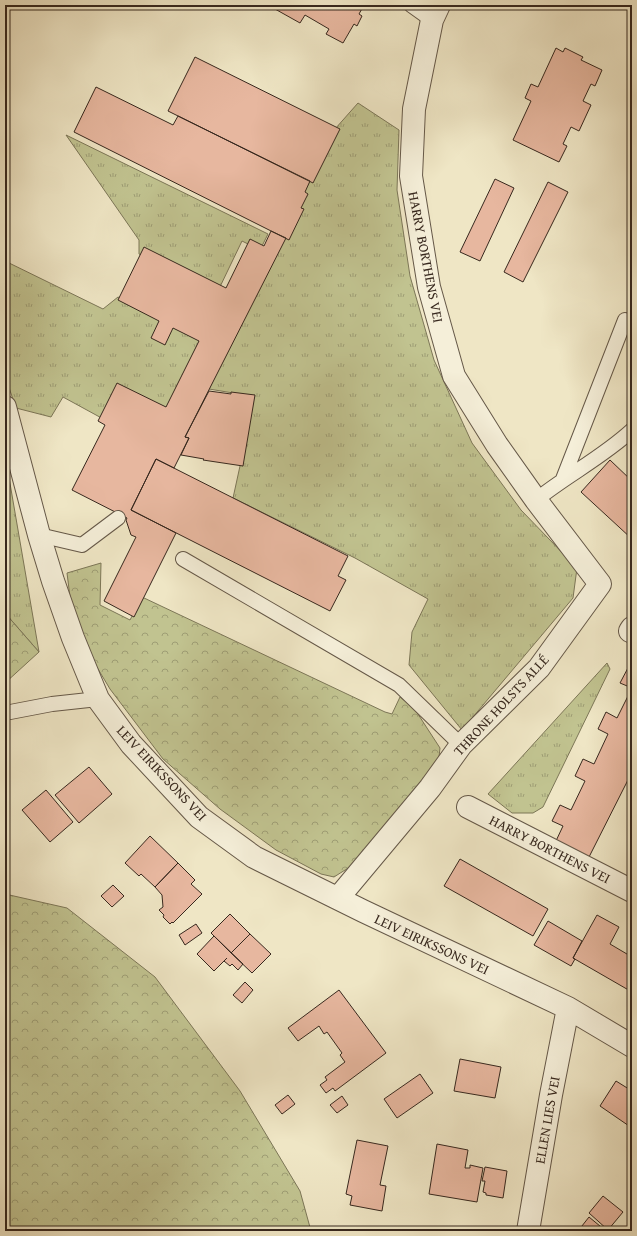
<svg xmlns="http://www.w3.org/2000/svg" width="637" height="1236" viewBox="0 0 637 1236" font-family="'Gentium Book Plus',serif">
<defs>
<pattern id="grass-tufts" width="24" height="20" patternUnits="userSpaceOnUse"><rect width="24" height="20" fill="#c1c390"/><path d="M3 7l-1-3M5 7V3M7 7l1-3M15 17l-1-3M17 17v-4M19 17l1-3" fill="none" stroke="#9e9e75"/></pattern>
<pattern id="forest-crowns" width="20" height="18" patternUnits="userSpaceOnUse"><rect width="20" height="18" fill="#c1c390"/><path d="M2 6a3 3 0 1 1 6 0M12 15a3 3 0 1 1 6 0" fill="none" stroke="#9e9e75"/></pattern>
</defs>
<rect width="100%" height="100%" fill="#efe6c5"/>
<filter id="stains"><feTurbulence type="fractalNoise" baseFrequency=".005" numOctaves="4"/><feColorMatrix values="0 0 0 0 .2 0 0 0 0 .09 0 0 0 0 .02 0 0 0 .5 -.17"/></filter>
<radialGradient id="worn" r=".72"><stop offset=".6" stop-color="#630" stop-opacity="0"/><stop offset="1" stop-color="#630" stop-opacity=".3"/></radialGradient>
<path fill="url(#grass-tufts)" stroke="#7c7657" d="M358,103L399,130L397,190L410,276L434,360L472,443L521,510L577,568L573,598L462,730L409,665L412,632L428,599L355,558L233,498L240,466L251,396L209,389L335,129Z
M66,135L268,234L260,250L242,241L217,293L139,254V240Z
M5,261L103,309L118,297L202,338L164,416L107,421L63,397L51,417L16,408L5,376Z
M5,460L7,466L39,652L5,613Z
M607,663L610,669L543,807L533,813H512L488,794Z"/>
<path fill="url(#forest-crowns)" stroke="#7c7657" d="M101,563L100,605L130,620L142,597L385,712L392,714L400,697L414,708L440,748L438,766L353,865L334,877L321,874L276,850L220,809L163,759L110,689L74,629L67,573Z
M5,613L39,652L5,683Z
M5,894L67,908L155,977L240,1091L300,1191L311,1231H5Z"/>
<path fill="#e7b79f" stroke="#37281e" d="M277,5H364L359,14L362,16L357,26L354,24L343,43L326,34L329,29L305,15L300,23L275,9Z
M556,48L563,52L565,48L583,57L581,60L602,70L595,86L591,84L583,101L591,105L579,131L571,127L563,144L567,146L559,162L513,140L531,101L525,98L531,84L538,87Z
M195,57L340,129L313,183L168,111Z
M96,87L173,125L178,116L310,181L305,192L308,194L301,208L304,209L289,240L74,132Z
M495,179L514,188L480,261L460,252Z
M548,182L568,192L523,282L504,272Z
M271,231L286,238L185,437L189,438L174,468L156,459L131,510L176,533L134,617L104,601L136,537L131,535L126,520L127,518L72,490L105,425L98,421L117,383L166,407L199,341L173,328L165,345L151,338L159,321L118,300L144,247L226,288L250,239L264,246Z
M209,391L231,394V392L255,395L243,466L203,460L204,459L181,455L189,438L185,437Z
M156,459L348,556L338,576L346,580L330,611L131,510Z
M610,460L632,481V539L581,492Z
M629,666L632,668V772L588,859L555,843L563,826L552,821L560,805L571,810L585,781L575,776L583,759L594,764L608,734L598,729L606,712L617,718L632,688L620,683Z
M89,767L112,794L79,823L55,795Z
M46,790L73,822L50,842L22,810Z
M150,836L178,863L155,887L141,874L139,876L125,863Z
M460,859L548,909L533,936L444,886Z
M178,863L195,880L191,884L202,894L173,923L172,922L170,924L163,917L164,915L159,910L163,907L162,895L155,887Z
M113,885L124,896L112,907L101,896Z
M230,914L250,934L231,953L211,933Z
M597,915L619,927L610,944L632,957V992L573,958Z
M548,921L582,941L573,958L575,959L571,966L534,945Z
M196,924L202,933L185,945L179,935Z
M250,934L271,954L252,973L231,953Z
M214,936L243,964L238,970L232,964L230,966L224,961L227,958L214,971L197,954Z
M245,982L253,990L242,1003L233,995Z
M339,990L386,1053L335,1091L333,1088L326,1093L320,1085L327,1080L325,1077L345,1062L340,1055L342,1053L327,1032L324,1034L319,1026L298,1041L288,1028Z
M460,1059L501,1067L495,1098L454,1091Z
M420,1074L433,1093L397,1118L384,1099Z
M616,1081L632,1091V1128L600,1106Z
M288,1095L295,1104L282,1114L275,1105Z
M342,1096L348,1105L337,1113L330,1105Z
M357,1140L388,1146L380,1185L386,1186L382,1211L350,1205L352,1196L346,1194Z
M437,1144L468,1150L465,1168H470V1165L483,1168L477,1202L429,1194Z
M485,1167L507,1171L503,1198L486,1195V1193L483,1192L485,1181H482Z
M603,1196L623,1212L608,1230L589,1213Z
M589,1217L606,1231H578Z"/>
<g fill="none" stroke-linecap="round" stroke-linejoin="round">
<g stroke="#655848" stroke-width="16">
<path id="service" d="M411,5L432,20
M563,479L625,320
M536,500C567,475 603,457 632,430
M39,535L82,545L118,518
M183,559L399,685L461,745
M5,713L52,704L98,699"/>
</g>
<g stroke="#655848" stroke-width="24">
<path id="minor" d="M5,407L39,535L53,581L73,638L98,699L131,744L199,817L254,857L363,911L568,1008L632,1046
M630,631L632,628
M468,807L632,891
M338,898L430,788L461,745L539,668L600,584L536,500L497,445L454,376L429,287L411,176L414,109L432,20L439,5
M528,1231L551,1095L568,1008"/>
</g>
<use href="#service" stroke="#f5efd9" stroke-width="14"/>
<use href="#minor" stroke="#f5efd9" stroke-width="22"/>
</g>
<g text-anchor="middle" stroke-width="3" stroke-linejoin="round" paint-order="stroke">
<g font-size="14" fill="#37281e" stroke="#f5efd9">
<text transform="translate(426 257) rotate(79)" y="5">HARRY BORTHENS VEI</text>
<text transform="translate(501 705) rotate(-47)" y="5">THRONE HOLSTS ALLÉ</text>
<text transform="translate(162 773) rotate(47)" y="5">LEIV EIRIKSSONS VEI</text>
<text transform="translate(550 849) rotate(27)" y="5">HARRY BORTHENS VEI</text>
<text transform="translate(432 944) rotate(25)" y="5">LEIV EIRIKSSONS VEI</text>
<text transform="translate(547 1120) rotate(-80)" y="5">ELLEN LIES VEI</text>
</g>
</g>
<rect width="637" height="1236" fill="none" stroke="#efe6c5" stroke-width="20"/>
<rect x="6" y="6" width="625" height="1224" fill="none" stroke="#37281e" stroke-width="2"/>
<rect x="10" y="10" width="617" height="1216" fill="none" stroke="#37281e"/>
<rect width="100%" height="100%" filter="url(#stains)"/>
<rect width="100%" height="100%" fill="url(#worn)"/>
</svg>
